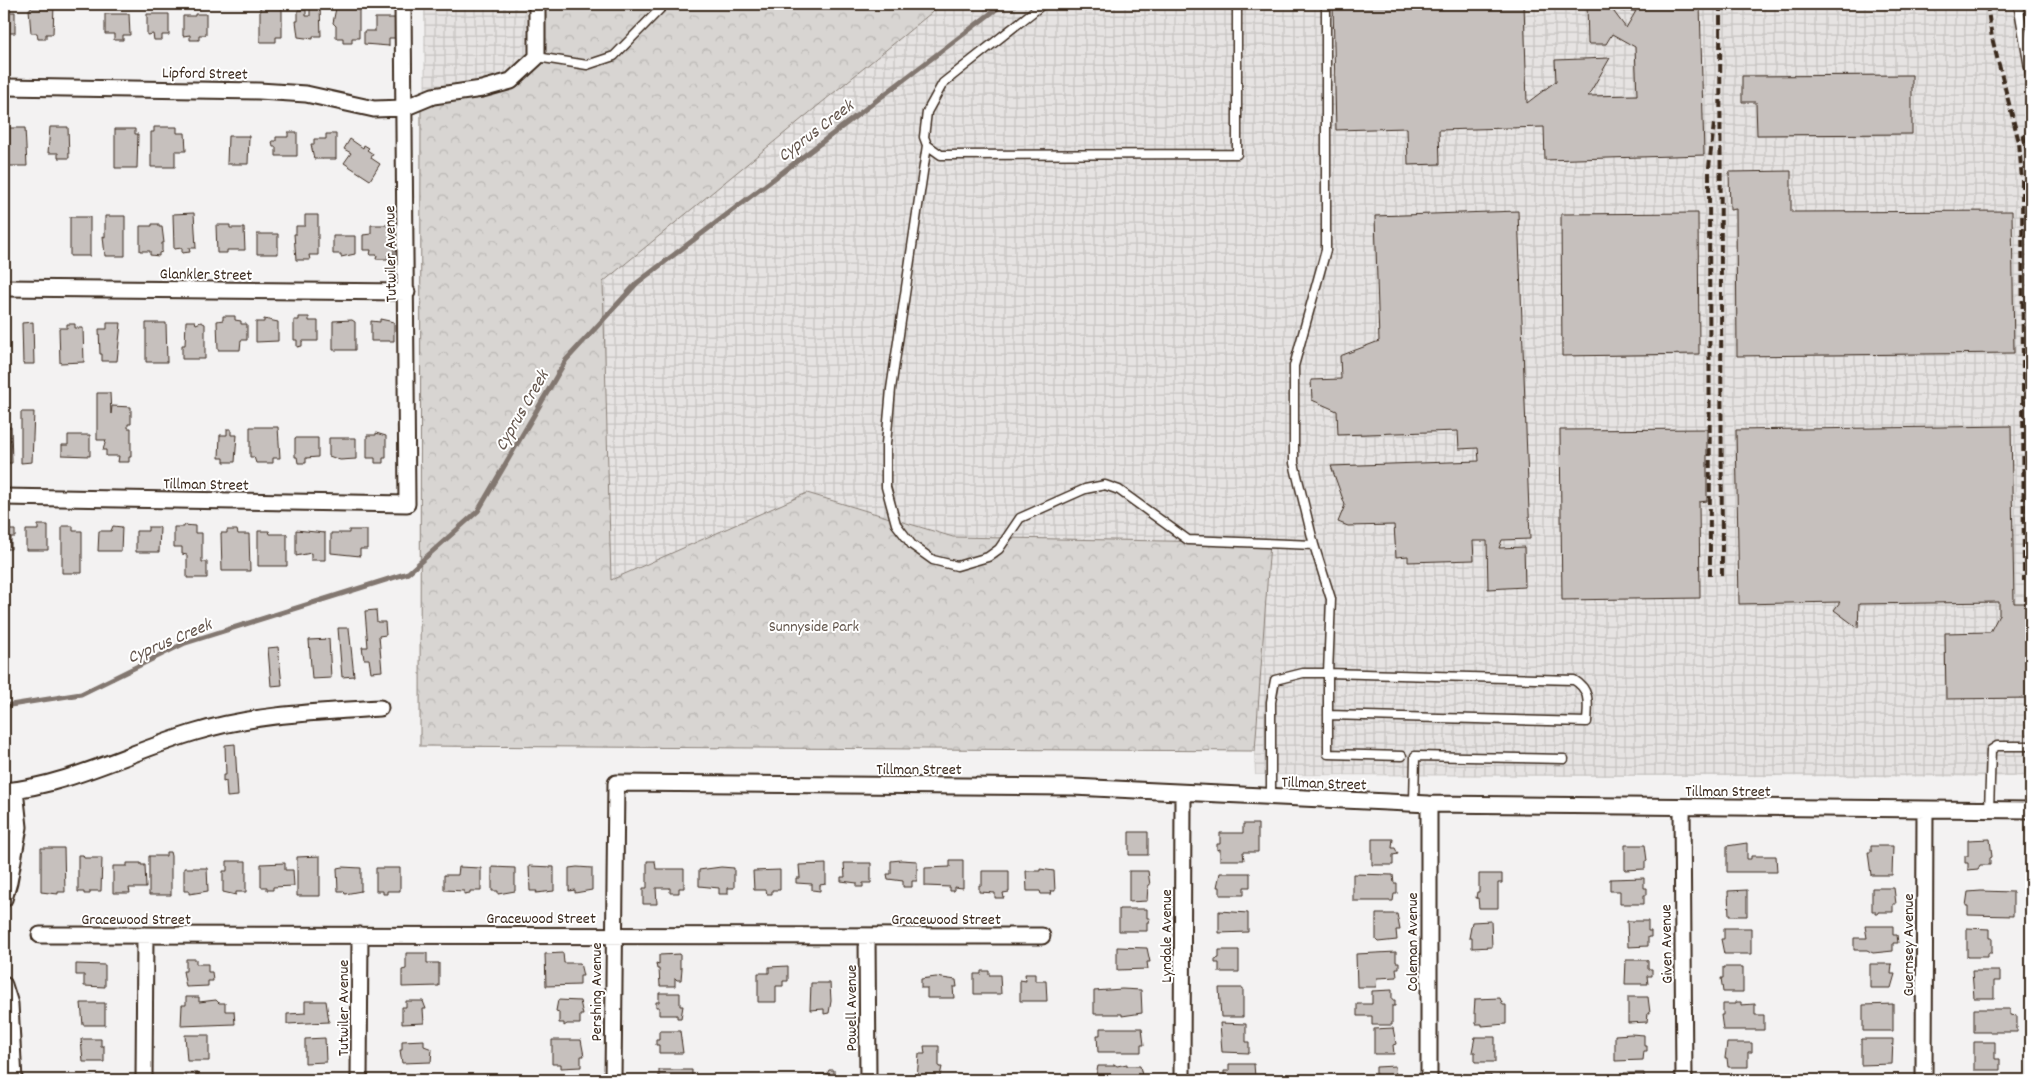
<svg xmlns="http://www.w3.org/2000/svg" width="2035" height="1084" viewBox="0 0 2035 1084" font-family="Dekko,sans-serif">
<defs>
<pattern id="industrial-grid" width="8" height="8" patternUnits="userSpaceOnUse" patternTransform="scale(1.25)"><rect width="8" height="8" fill="#e6e3e2"/><path d="M0 4h8M4 0v8" fill="none" stroke="#c6c3c1"/></pattern>
<pattern id="forest-crowns" width="20" height="18" patternUnits="userSpaceOnUse" patternTransform="scale(1.25)"><rect width="20" height="18" fill="#d8d5d2"/><path d="M2 6a3 3 0 1 1 6 0M12 15a3 3 0 1 1 6 0" fill="none" stroke="#bab7b4"/></pattern>
</defs>
<rect width="100%" height="100%" fill="#f3f2f2"/>
<filter id="ink" filterUnits="userSpaceOnUse"><feTurbulence type="fractalNoise" baseFrequency=".02" numOctaves="2"/><feDisplacementMap in="SourceGraphic" scale="10" xChannelSelector="R" yChannelSelector="G"/><feConvolveMatrix kernelMatrix="1 2 1 2 8 2 1 2 1" color-interpolation-filters="sRGB"/></filter>
<g filter="url(#ink)">
<path fill="url(#industrial-grid)" d="M424,4H2031V777L1255,775L1254,751L420,746L428,590Z"/>
<path fill="url(#forest-crowns)" stroke="#8a8078" d="M537,4H942L603,282L611,580L807,493L953,537L1270,543L1255,751L420,746L421,101L512,81L537,57Z"/>
<g fill="none" stroke-linecap="round" stroke-linejoin="round">
<path stroke="#827770" stroke-width="5" d="M4,706L81,694L185,643L408,573L478,511L566,360L637,283L1003,4"/>
</g>
<path fill="#c6c0bd" stroke="#3b2a1e" d="M31,4H54L53,34H46V39H38L37,33H31L29,9H31Z
M1333,4H1524L1527,103L1556,81L1555,60L1610,58L1588,96L1637,95L1635,47L1612,34L1606,44H1588L1587,4H1608L1626,28L1636,11H1620V4H1700L1704,155L1545,160L1544,127L1439,130L1440,164L1408,165L1407,128L1336,130Z
M310,6H320L321,36H313V39L298,37L296,21H298V10H306V16H310Z
M260,7L282,8V37H276V42H260Z
M336,8H359V38H352V43H343V38H336V26L333,23Z
M4,12H15V33H8V38H4Z
M105,14H129L130,35H123V40H114V34H105Z
M147,14H169V35H162V40H154L153,34L147,35Z
M195,14H206V35H199V40H190V35L183,36V16H195Z
M375,18H397V38H389V46L364,44V31H375Z
M1912,75V134L1757,135L1756,102H1742V76Z
M50,127H68L69,158H58V153H48Z
M154,127H177V133H185L186,151H175V167H151V132H154Z
M5,128H25L27,166H4Z
M115,129H135V134H138L137,168H115Z
M288,132H297V156H276V147H273L272,141H276V137H288Z
M326,134H336V159H314L311,144H314V139H326Z
M228,136H249L248,164H227Z
M350,139L363,148L364,145L369,148L367,150L373,154L371,158L380,164L370,180L344,163L351,153L344,149Z
M1791,171V212L2012,211L2014,353L1737,356L1736,209L1730,210L1729,172Z
M1518,211L1530,539L1502,540L1499,548L1524,547L1525,587L1488,589L1487,541H1473L1474,560L1408,562V556L1396,557L1394,525L1348,526L1338,522L1345,505L1331,466L1479,461L1478,448L1459,449L1458,431L1338,435L1337,411L1312,400L1311,380L1341,379L1340,356L1379,341L1375,216Z
M194,213L196,248H189L190,252L182,253V248L174,249L173,214Z
M1698,213L1699,354L1562,356L1561,214Z
M305,215H318V255H309L310,260H296L294,234H296V226H305Z
M105,216H125V256H105L103,236L105,237Z
M70,217H90V256H70Z
M152,224H159V227H162L164,243H162V252L159,253V256L150,255V251H140V226H152Z
M216,225H230V228H244L245,250H227V253H217Z
M371,225H394V255H388V259H376L377,255H370L371,250H363V235L371,234Z
M257,234H278V254H257Z
M333,236H355V254L341,257V254H333Z
M223,316H235V320L241,321V324H247V340H241L240,350H218L217,321L223,320Z
M4,317H7V353H4Z
M299,317H309V321H318V341H302V346L297,347V340H294V320H299Z
M264,319L278,322V341L256,342V322H264Z
M380,319L394,322V341H371V321L380,322Z
M352,320L355,322V350H333V321Z
M186,321H195L196,324L201,322L205,324V359H182V345H185Z
M33,322L34,364H23L22,323Z
M107,323H121L117,361H102V354H100L99,329H107Z
M146,323H166L167,362H146Z
M67,324H75V328H83L84,362L60,363L59,328H67Z
M97,393H110L111,414L112,406L131,407V424H128V428H131V457H129V462H118L119,456H106V450H103L106,440H97Z
M21,412H34L32,462L21,463Z
M2011,426L2014,603H2031V698L1946,699L1945,633L1990,632L1999,615V602L1859,604L1858,628L1834,610L1840,602L1739,604L1736,430Z
M4,427H11L12,463H4Z
M250,427H278L280,458H273V463H256L254,457H250Z
M227,429H231V435H237L235,462H224V458H219L220,435H227Z
M1707,429V501L1699,502L1700,598L1562,600L1560,430Z
M376,433L386,436V458H383V463H375V458H367V435H376Z
M68,435H90V456L62,455V445H68Z
M295,438H318V457L306,458V463H298L297,457H295Z
M329,438H356V459L340,460L329,456Z
M4,525H10V530H15V537H11V549H4Z
M38,525H48V550H26V530H38Z
M184,525L195,526V533H202V562H207V578H187V555L182,554V547H174V527H184Z
M62,526H73V531H82V573H62Z
M113,526L122,527L121,551H98L99,531H111Z
M148,527H160L159,552H136V531H148Z
M227,530H237L238,534H249L250,571H222L221,533H227Z
M296,530L325,533V560H311V553L296,556Z
M349,530H367V549H360V556L331,553V533H349Z
M258,531H269L270,534H287V566H258Z
M376,610L377,622H385L386,635L379,636L382,671L371,672L369,659H364L362,647H368L365,611Z
M338,628H349L354,676L342,677Z
M329,639L331,678L312,679L309,640Z
M278,647L282,685L271,686L268,648Z
M235,744L238,796L227,797L226,781L223,782V775H226L225,745Z
M1243,824H1258V852H1243L1244,860H1220V849L1217,850V844H1220V833H1243Z
M1129,832H1148V855H1129Z
M1372,839H1393L1392,848H1395L1398,854L1393,855V865H1372Z
M1990,839L1992,857L1990,858V865H1980L1978,869L1968,870V863H1965V856H1968V840Z
M1747,843V859H1751V856H1776L1777,872H1727V846Z
M1625,845H1645L1647,861H1645V869L1625,870Z
M1871,846H1893L1892,875H1871L1868,852H1871Z
M41,848H64L65,892H58V894L41,892Z
M166,852H170L171,856V895H149V856H166Z
M78,855H83L84,858H102L101,891H90V894H84V892H78Z
M320,856V896H297V857Z
M901,860L917,861V881H912V887H903V881L888,879L887,874H891V861Z
M950,860H963V888L954,887V891H950V887L925,886V868L950,867Z
M227,861H246V892H236V895L223,892V871H227Z
M647,861H655L656,869H684V888H679V893H670V888H656L657,904H643V888H647Z
M127,863H141V865H145L146,888H129L130,893H113V866H127Z
M285,863V870H293L294,886L273,887V890H267V887H261V864Z
M844,863H871V883H863V887H857V883L841,881V877H845Z
M826,864V884L820,885V891L812,890V884L796,883V878H800L799,865Z
M529,866L554,867V891L536,893L537,891H530Z
M342,867L361,868V891L345,894L344,891H338L337,868Z
M459,867L481,868V891H470V893L464,894V891L444,890V875H458Z
M492,867L515,868V891L498,894V891H492Z
M577,867L592,868V890L575,893V890L569,891V868Z
M721,867L734,868V888H728V894H719V888L699,886V870Z
M184,868H207L208,891L189,894V891H184Z
M376,868H400V891H387V894H383V891H376Z
M1040,869L1054,871L1055,891H1050L1051,894H1041L1040,891H1027L1026,871H1040Z
M780,870V890H772V894H767L766,890H754L753,871Z
M982,871H1009V892L1003,893L1004,898H995V893L979,892V885H982Z
M1129,871H1148L1150,885H1148L1147,901L1129,902Z
M1220,873H1250V887H1244V895H1220V887H1217Z
M1353,874L1393,875L1394,883H1397V894H1394L1393,901H1353Z
M1479,874H1502V883H1498V908H1479L1478,898H1476L1477,892H1479Z
M1644,878V888H1647V895H1644V904H1620V891H1610V879Z
M1872,888H1894L1896,904H1893V912H1878V914H1875V911H1872Z
M1747,890V916H1729L1728,891Z
M1981,891L2013,892V916L1968,915V906H1966L1968,892Z
M1119,909H1147V918H1150L1149,922H1147V931H1119Z
M1219,911L1248,913V932L1219,933Z
M1376,914H1397L1400,930H1396L1397,940L1378,942L1376,940Z
M1491,921L1492,947L1472,948V938H1469L1472,922Z
M1627,921H1648V931H1651V937H1648V946L1628,947Z
M1865,926H1893V935H1897L1898,943H1893V951L1873,953L1867,950H1854V938H1867Z
M1724,928H1751V954H1724L1721,939H1724Z
M1967,928L1989,929V938H1992V953H1988V957H1967Z
M1117,947L1147,948L1150,962H1147L1148,969L1117,970Z
M1219,950H1239V972H1219V963H1215V959L1219,958Z
M1396,952V962H1399V968H1396L1397,977L1377,978L1376,987H1357L1356,954Z
M406,953H427V963H439V986L402,987V970L406,969Z
M563,953L564,963H580L583,976H580V985L546,986L545,954Z
M680,954V968H682L681,980H677L675,978V986H660L659,969H657L656,963L659,964V955Z
M186,959H196V964H208V972H212L213,981H208V986L186,987L183,971H186Z
M1626,960H1648V969H1652V976H1647L1648,984H1625Z
M76,964L105,965V987L84,986V975H76Z
M1870,964H1892L1891,974H1895L1891,988H1870Z
M788,966V981H783V986H776V1002H758V973H769V967Z
M1723,967H1743V992H1723L1721,978H1723Z
M981,971H989V975H1000L1001,994H974V974H981Z
M1972,971H2000V981H1994V998H1974Z
M1025,974H1035V981H1046L1047,1001H1020V980L1026,981Z
M936,977L956,980L957,987H953L954,998H927V988H921V979Z
M811,983H830L831,1001L829,1013L824,1014V1009L810,1010Z
M1219,988H1243V1017H1221Z
M1122,989L1141,990L1142,1013L1122,1016V1014H1094V991Z
M1392,990V1000H1395V1006H1392V1025H1372V1016H1357V1004H1372V991Z
M659,993H680V1006H683L681,1018H677V1015H659V1007H656V1002H659Z
M186,997H199V1002L216,1000L219,1003H225V1011H234L235,1024L181,1026L182,1005H186Z
M1628,997H1648L1650,1013H1648L1647,1022L1628,1023Z
M1500,998L1503,1005H1506V1024L1482,1026V1024H1476V1014H1474L1475,999Z
M558,1000L580,1001L583,1015H580V1024H567L564,1026V1023H559V1012L556,1011Z
M305,1001H326L329,1022L287,1024V1014L305,1013Z
M406,1001H423L426,1009H423L424,1023L402,1024V1007H406Z
M1736,1002H1741V1005L1755,1004V1015H1764V1030H1723L1721,1015H1723V1004H1736Z
M81,1003H105V1025H83Z
M1893,1004V1031H1863V1005Z
M1974,1009H2010V1015L2017,1016V1032H1974Z
M1220,1023L1246,1024V1042H1249V1053L1222,1052Z
M1100,1028H1142L1144,1045H1141V1052H1098L1097,1035H1100Z
M1393,1028L1396,1044L1393,1045L1394,1054H1374V1029Z
M659,1031H680L683,1053H659V1045H656V1040H659Z
M1631,1034L1644,1035V1046H1647V1051H1644L1643,1060L1615,1061V1035Z
M185,1035H209V1061H187Z
M1475,1037H1495V1062H1475V1052H1472Z
M325,1038L326,1062L305,1063V1039Z
M81,1039H101V1046H104V1062H83Z
M1861,1039H1893L1892,1064L1861,1065Z
M424,1040V1046L432,1049L431,1062L402,1063L400,1050H402V1041Z
M552,1040H581L584,1056H581V1067L561,1068V1064H552Z
M1974,1042H1995V1059H2000V1070H1974Z
M1727,1043H1752V1052H1748V1067H1728L1727,1058H1725Z
M924,1046H939V1067H942L939,1080L917,1079L919,1054H925Z
M1114,1064L1117,1066L1127,1064V1066H1140L1143,1080H1095L1098,1066H1114Z
M1229,1064H1254L1255,1077H1264V1080H1224V1071H1229Z
M1395,1066L1396,1077H1398V1080H1376V1067Z
M659,1070H692V1080H655L659,1079Z
M829,1070H834V1080H813V1074H827Z
M184,1073H198V1078H209V1080H184Z
M1624,1073H1644V1080H1624Z
M400,1074L431,1075V1080H400Z
M1471,1075H1491V1080H1471Z
M563,1076V1079L580,1080H542Z
M69,1078H100L104,1080H69Z
M300,1078H326V1080H300Z"/>
<g fill="none" stroke-linecap="round" stroke-linejoin="round">
<g stroke="#3b2a1e" stroke-width="11">
<path id="lane" d="M1043,4L943,83L927,112L924,137L927,145L941,155L1237,154V4
M2019,9L2031,79
M537,57L587,65L614,56L665,4
M927,145L891,389L886,444V487L896,524L912,545L933,560L957,566L988,557L999,549L1020,518L1085,489L1105,485L1119,490L1188,540L1314,545
M1328,715L1587,722C1588,704 1591,690 1574,680L1328,673V754L1402,756
M1271,797V702L1275,680L1303,673H1328L1331,599L1314,545L1294,463V366L1326,250V4
M1414,803L1415,756L1564,759
M1989,810L1991,750L1997,746H2031"/>
</g>
<g stroke="#3b2a1e" stroke-width="19">
<path id="street" d="M4,87L259,91L306,94L374,109L404,108L433,96L482,89L511,81L537,57V4
M4,288L407,292
M4,497L407,504L403,4
M4,791C67,786 134,750 196,732C254,714 320,712 380,708
M1682,808L1684,1080
M4,899L9,882L19,827L15,790
M40,935L1042,936
M867,936L868,1080
M4,985L10,1004L14,1080
M144,1080L145,935
M359,1080L360,935
M613,1080L616,783L1073,787L1429,804L2031,810
M1182,1080L1183,793
M1429,1080V804
M1924,1080L1925,809"/>
</g>
<use href="#lane" stroke="#fff" stroke-width="8"/>
<use href="#street" stroke="#fff" stroke-width="15"/>
<path stroke="#3b2a1e" stroke-width="4" stroke-dasharray="8 4" stroke-linecap="butt" d="M1720,4L1722,575
M1987,4L1992,38L2019,142L2022,180L2024,581
M2023,135L2031,164
M1710,576L1709,167L1714,124"/>
</g>
</g>
<g text-anchor="middle" stroke-width="4" stroke-linejoin="round" paint-order="stroke">
<g font-size="16" fill="#3b2a1e" stroke="#fff">
<text transform="translate(205 72) rotate(1)" y="6">Lipford Street</text>
<text transform="translate(389 254) rotate(-91)" y="6">Tutwiler Avenue</text>
<text transform="translate(206 273) rotate(1)" y="6">Glankler Street</text>
<text transform="translate(206 483) rotate(1)" y="6">Tillman Street</text>
<text x="919" y="774">Tillman Street</text>
<text transform="translate(1324 782) rotate(2)" y="6">Tillman Street</text>
<text x="1728" y="796">Tillman Street</text>
<text x="541" y="923">Gracewood Street</text>
<text x="136" y="924">Gracewood Street</text>
<text x="946" y="924">Gracewood Street</text>
<text transform="translate(1165 936) rotate(-90)" y="6">Lyndale Avenue</text>
<text transform="translate(1411 942) rotate(-90)" y="6">Coleman Avenue</text>
<text transform="translate(1665 944) rotate(-91)" y="6">Given Avenue</text>
<text transform="translate(1907 945) rotate(-90)" y="6">Guernsey Avenue</text>
<text transform="translate(595 992) rotate(-90)" y="6">Pershing Avenue</text>
<text transform="translate(342 1008) rotate(-90)" y="6">Tutwiler Avenue</text>
<text transform="translate(850 1008) rotate(-90)" y="6">Powell Avenue</text>
</g>
<g font-size="16" fill="#62554b" stroke="#fff">
<text x="814" y="631">Sunnyside Park</text>
</g>
<g font-size="18" font-style="italic" fill="#65574e" stroke="#fff">
<text transform="translate(815 130) rotate(-37)" y="6">Cyprus Creek</text>
<text transform="translate(521 410) rotate(-60)" y="6">Cyprus Creek</text>
<text transform="translate(169 640) rotate(-23)" y="6">Cyprus Creek</text>
</g>
</g>
<rect width="2035" height="1084" fill="none" stroke="#fff" stroke-width="20"/>
<rect x="10" y="10" width="2015" height="1064" fill="none" stroke="#3b2a1e" stroke-width="2" filter="url(#ink)"/>
</svg>
